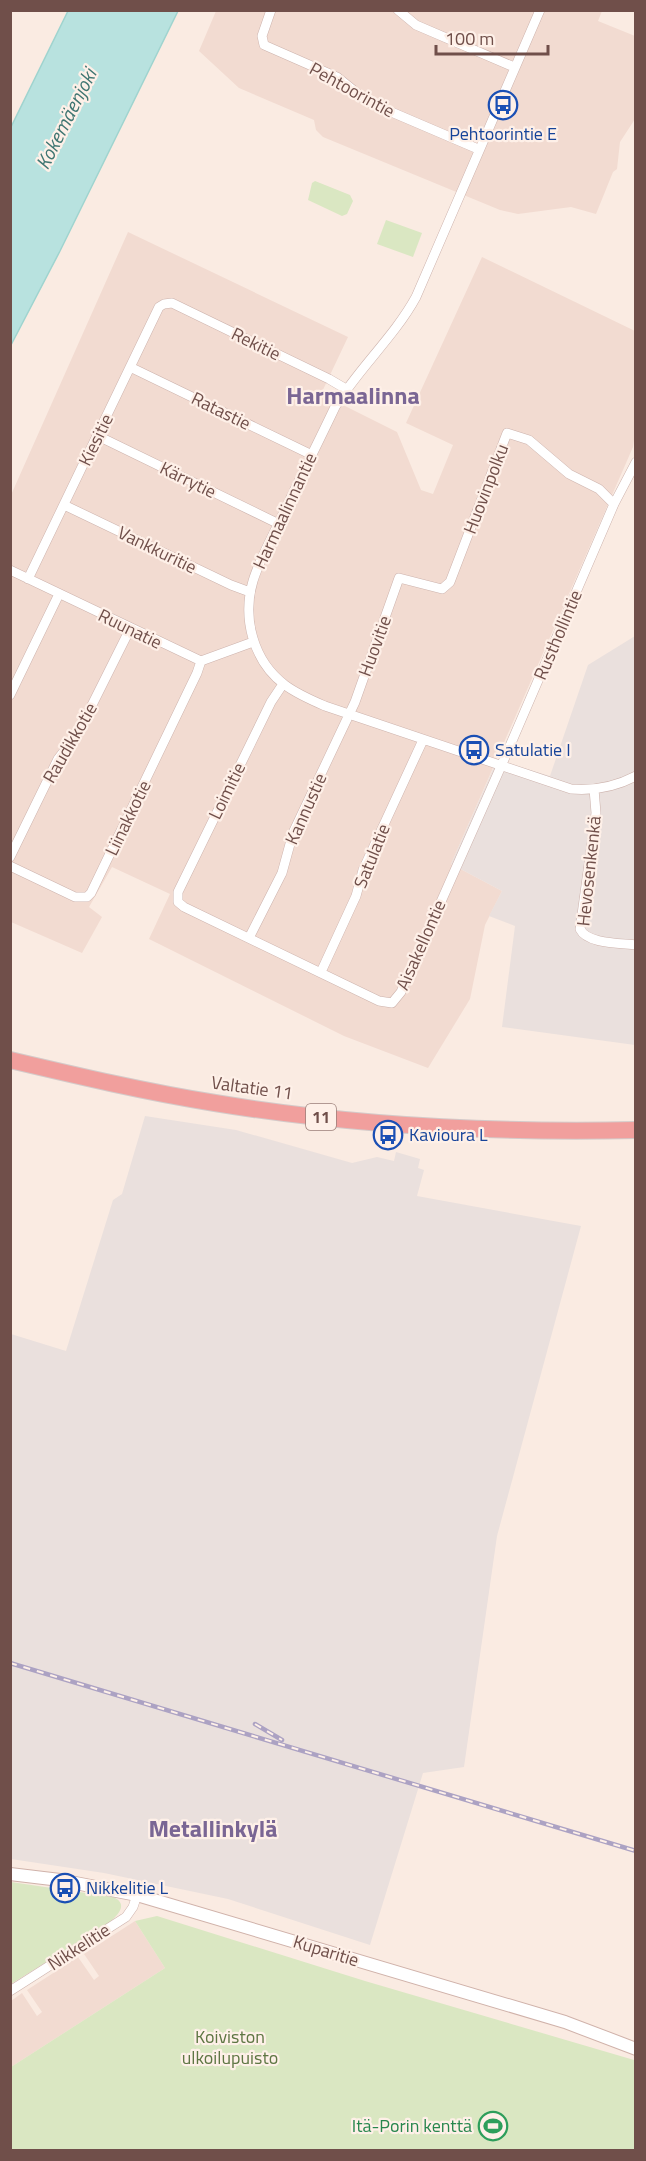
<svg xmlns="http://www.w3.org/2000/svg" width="646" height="2161" viewBox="0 0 646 2161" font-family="'Titillium Web',sans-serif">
<rect width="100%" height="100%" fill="#faebe2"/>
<path fill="#f2dbd1" d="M216,11H602L598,21L635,36V119L620,142L617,169L613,172L596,214L571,207L518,214L500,210L323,137L316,130L314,120L239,88L199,51Z
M128,232L348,337L321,394L397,432L421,490L433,494L453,445L406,423L482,257L635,331L636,427L633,447L451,864L502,891L485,925L470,999L428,1068L344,1036L149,939L170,894L112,867L89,907L102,917L82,953L11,922V495Z
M135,1921L165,1968L11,2067V2001L22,1993L37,2016L42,2012L27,1990L78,1957L94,1980L99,1976L84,1954Z"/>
<path fill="#eae0dd" d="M635,636V1045L502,1027L515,926L489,916L502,891L451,864L497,760L550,776L588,665Z
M145,1116L236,1130L352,1163L377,1157L394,1161L396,1152L420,1159L418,1168L424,1170L417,1196L581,1226L497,1536L464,1767L423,1773L370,1945L228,1899L104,1873L11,1859V1334L66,1351L113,1200L122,1194Z"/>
<path fill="#dae7c2" d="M315,181L350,195L353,201L347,214L342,216L308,200L312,183Z
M386,220L422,233L413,257L377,244Z
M11,1882L113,1897C129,1904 118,1915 109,1923L11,1984Z
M157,1916L365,1981L634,2060L636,2062L635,2150H11V2067L165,1968L135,1921Z"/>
<path fill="#b8e2df" stroke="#9fd4cf" stroke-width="1.5" d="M68,11H178L60,251L11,345V127Z"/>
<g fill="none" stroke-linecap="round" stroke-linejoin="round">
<g stroke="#cdb3ad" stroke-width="10">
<path id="street" d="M271,10L262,36L264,45L337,77L368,102L478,149
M398,10L416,25L514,67
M540,10L416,297C394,337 359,368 335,407C318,443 300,478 283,514C273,536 260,558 253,581C242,618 253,661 285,685C297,694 311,700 325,706L571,789C594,791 615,787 636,776
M130,367L312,455
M98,436L279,524
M64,505L231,585L250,592
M10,570L201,661L253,642
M28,579L159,307L164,304L172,303L329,379L346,389
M283,684L271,702L178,892V902L184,907L379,1001L392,1003L401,992L506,755L614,504L636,462
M10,695L59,594
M594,789L596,813L580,929C587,944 621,943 636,945
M10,857L58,759L78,733L130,629
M10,866L75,897H87L91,893L197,673L201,661
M249,938L282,873L293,833L355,702L399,578L442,589L450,582L507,433L529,440L569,474L599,489L614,504
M321,972L356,896L363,870L423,740
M10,1991L126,1917L133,1907L137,1895"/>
</g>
<g stroke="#d0b2aa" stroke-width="14">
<path id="secondary" d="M10,1874L60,1880L137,1895L565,2022L636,2049"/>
</g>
<g stroke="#d4cac9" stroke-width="18">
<path id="highway" d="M10,1060C78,1076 146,1092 215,1103C354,1126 495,1133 636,1130"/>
</g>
<use href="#street" stroke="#fff" stroke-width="9"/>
<use href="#secondary" stroke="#fff" stroke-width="12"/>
<use href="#highway" stroke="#f19f9d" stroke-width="16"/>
<g stroke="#aca2c3" stroke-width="4.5">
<path id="rail" d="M10,1663L636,1851
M255,1724L282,1740"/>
</g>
<use href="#rail" stroke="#fef0e8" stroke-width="2" stroke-dasharray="7" stroke-linecap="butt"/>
</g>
<defs>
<g id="bus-ring" transform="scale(1.5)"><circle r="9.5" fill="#fef0e8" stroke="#1a4fb4" stroke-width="1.5"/><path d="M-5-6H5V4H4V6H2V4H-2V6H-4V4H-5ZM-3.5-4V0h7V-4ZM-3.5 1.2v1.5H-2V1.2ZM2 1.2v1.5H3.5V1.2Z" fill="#1a4fb4"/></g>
<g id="stadium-ring" transform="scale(1.5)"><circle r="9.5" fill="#fef0e8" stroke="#2e9e5b" stroke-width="1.5"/><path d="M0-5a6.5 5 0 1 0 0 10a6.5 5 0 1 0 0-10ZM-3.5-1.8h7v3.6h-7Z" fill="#2e9e5b"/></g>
</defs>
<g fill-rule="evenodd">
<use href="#bus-ring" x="503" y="105"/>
<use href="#bus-ring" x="474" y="750"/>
<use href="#bus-ring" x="388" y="1135"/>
<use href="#bus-ring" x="65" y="1888"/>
<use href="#stadium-ring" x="493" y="2126"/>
</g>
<g text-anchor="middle" stroke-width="4.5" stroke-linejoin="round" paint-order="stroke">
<rect fill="#fef0e8" stroke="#9b7f79" stroke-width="1.5" x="306" y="1104" width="30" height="26" rx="4.5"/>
<g font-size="16" font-weight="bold" fill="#704f4a">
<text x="321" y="1123">11</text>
</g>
<g font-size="18" fill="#704f4a" stroke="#fef0e8">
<text transform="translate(352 90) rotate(29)" y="6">Pehtoorintie</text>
<text transform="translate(256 344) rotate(26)" y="6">Rekitie</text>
<text transform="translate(221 411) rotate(26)" y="6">Ratastie</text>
<text transform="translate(96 440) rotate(-64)" y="6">Kiesitie</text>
<text transform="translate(188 480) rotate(26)" y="6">Kärrytie</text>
<text transform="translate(486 489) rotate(-69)" y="6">Huovinpolku</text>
<text transform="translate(285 511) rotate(-65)" y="6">Harmaalinnantie</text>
<text transform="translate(157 550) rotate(26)" y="6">Vankkuritie</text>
<text transform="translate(130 629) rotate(26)" y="6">Ruunatie</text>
<text transform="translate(558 635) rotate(-67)" y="6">Rusthollintie</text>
<text transform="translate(375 646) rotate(-70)" y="6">Huovitie</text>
<text transform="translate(70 743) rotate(-60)" y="6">Raudikkotie</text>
<text transform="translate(227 791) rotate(-64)" y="6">Loimitie</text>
<text transform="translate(306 809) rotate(-66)" y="6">Kannustie</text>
<text transform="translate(128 818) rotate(-64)" y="6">Liinakkotie</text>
<text transform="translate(372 856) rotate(-68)" y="6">Satulatie</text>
<text transform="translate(589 871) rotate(-84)" y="6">Hevosenkenkä</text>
<text transform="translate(421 945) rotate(-66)" y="6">Aisakellontie</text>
<text transform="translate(252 1088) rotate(8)" y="6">Valtatie 11</text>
<text transform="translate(79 1947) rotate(-33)" y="6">Nikkelitie</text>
<text transform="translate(326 1951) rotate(17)" y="6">Kuparitie</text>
</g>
<g font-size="18" fill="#164399" stroke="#fef0e8" text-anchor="start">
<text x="503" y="140" text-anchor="middle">Pehtoorintie E</text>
<text x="495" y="756">Satulatie I</text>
<text x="409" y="1141">Kavioura L</text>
<text x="86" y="1894">Nikkelitie L</text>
</g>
<g font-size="18" fill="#5e7643" stroke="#fef0e8">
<text x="230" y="2043">Koiviston<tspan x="230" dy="21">ulkoilupuisto</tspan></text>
</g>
<g font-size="18" fill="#27864d" stroke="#fef0e8" text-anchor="end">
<text x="472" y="2132">Itä-Porin kenttä</text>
</g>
<g font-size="20" font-style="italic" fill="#407672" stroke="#fef0e8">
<text transform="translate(66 119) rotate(-63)" y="7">Kokemäenjoki</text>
</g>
<g font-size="24" font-weight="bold" fill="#7a6694" stroke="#fef0e8">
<text x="353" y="404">Harmaalinna</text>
<text x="213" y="1837">Metallinkylä</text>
</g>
</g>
<rect width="646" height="2161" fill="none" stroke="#704f4a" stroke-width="24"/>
<path d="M436 45v9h112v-9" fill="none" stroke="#704f4a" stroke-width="3"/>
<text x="445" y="45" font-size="18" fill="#704f4a" stroke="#fef0e8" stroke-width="4.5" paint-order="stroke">100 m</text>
</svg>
